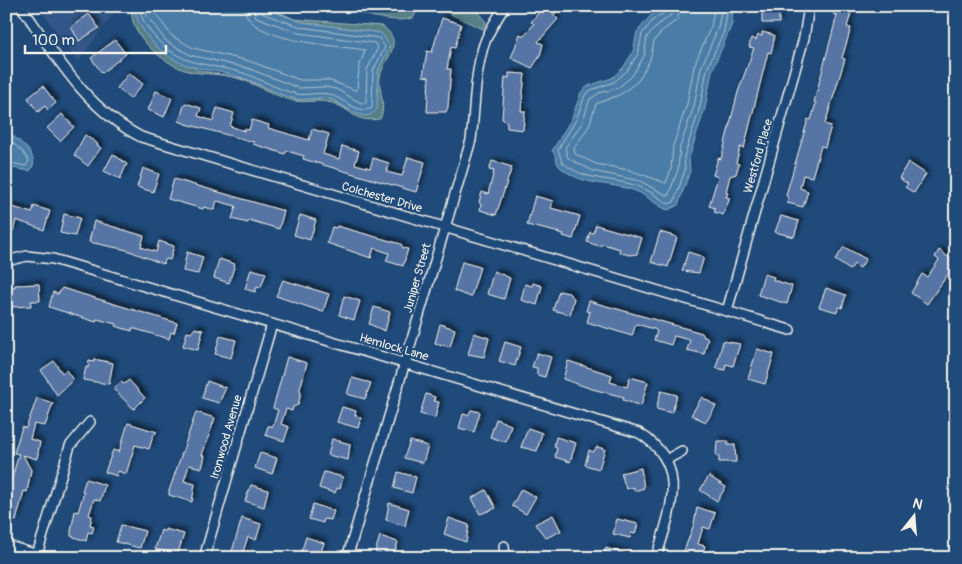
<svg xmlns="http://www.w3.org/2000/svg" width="962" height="564" viewBox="0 0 962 564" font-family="Pangolin,sans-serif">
<defs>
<filter id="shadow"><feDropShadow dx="3" dy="-3" stdDeviation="2.5" flood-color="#0009"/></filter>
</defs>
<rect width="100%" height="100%" fill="#1f4a7a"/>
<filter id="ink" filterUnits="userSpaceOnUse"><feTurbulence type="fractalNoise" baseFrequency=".02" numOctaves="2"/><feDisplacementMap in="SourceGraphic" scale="10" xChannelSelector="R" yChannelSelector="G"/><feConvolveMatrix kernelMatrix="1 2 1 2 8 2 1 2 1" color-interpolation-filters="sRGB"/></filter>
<g filter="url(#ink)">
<path fill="#305787" d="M38,6H119L78,62Z"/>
<path fill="#567f86" stroke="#a5b8b7" d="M132,6H135V9L197,70L244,79L298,100L324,98L333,100L349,110L377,92L378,71L382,62L381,33L302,22L258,6H266L294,19L381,26C387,29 391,33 393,40C395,53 382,64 380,77C378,91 387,106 380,119C353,123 354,110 332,103C320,99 306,103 294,101C274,96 256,84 237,78C221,73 204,75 188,71C163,64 127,34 132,6Z
M338,6H419L414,17C396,26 357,12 338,6Z
M433,6H472L486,22L483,29Z"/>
<path fill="#4a7da8" stroke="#8eabc2" d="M135,6H258L302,22L381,33L390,46L378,71L377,109C364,127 344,103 330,99C319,96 307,101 296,99C278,95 261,84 243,78C203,65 178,74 148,37C141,28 135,18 135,6Z
M664,6H733L732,24L712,71L705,108L689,158L690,171L678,205L668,210C660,208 647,196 638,192C612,181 584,188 560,167C555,162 557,155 552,151L572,118L581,92L588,86L612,78L623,68L633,52L637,32L652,14Z
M6,129C16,140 43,155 30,171L6,167Z"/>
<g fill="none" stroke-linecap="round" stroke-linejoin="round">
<path stroke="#b0c3ce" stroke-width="1" d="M140,6C140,19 147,27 154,36C180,67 209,63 243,73C261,79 278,90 297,94C307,96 317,92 327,94C342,96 357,116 372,108L373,71L385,47L379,38L301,27L261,13L257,6
M146,6L147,16L166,41L190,55L247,68L299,88L325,87L336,89L361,103H366L367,70L378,48L375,43L299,33L256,17L251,6
M154,6L155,13L172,36L193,48L249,61L300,80H328L355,90H357L359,68L365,50C338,45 245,43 244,6
M667,6L666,12L655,18L642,34L638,54L627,71L614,82L591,90L585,95L576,120L558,149L562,162C585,182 611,177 637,186C649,190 658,197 668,204L674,202L685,170L684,157L700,107L707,69L724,31L728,6
M674,6L671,15L659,24L647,37L644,56L632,76L618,88L599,93L590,99L582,123L565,148L568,158L593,171L640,181L668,196L678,170L680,147L694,106L701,68L718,28L722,6
M681,6L677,20L663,30L654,41L650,60L638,81L621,94L596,104L589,126L574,148L575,154L596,164L629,170L666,183L671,169L673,146L687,104L694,66L711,26L715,6
M6,137L23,152L29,161L26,166L6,162"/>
</g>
<path fill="#5774a5" stroke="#f4f1e8" filter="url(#shadow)" d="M544,6H562L554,15L558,19L538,42L543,44L540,56L532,68L511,58L520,34L524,36L534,24L531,22Z
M762,6H779V23H762Z
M836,6H853L847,27L851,28L842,58L845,59L825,124L831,126L825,147L821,146L812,177L803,175L800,188L808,191L803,207L787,203L788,198L786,195L808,119L811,120L816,103L814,102L837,15L833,14Z
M89,14L99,28L79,41L71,27Z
M442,18L461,24L455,48L451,47L447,69H451L448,107L446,112H427L429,77L423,76L427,51L432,52Z
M762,32L774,35V40L771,53L768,52L744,148L740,147L736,163L739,164L736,174L730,176L726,192L728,193L726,197L730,198L723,215L714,212L715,208L709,206L718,177L713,175L718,158L721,159L738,92L754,48L749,47L751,38L756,40L758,35L762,36Z
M115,40L126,54L102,73L91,58Z
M129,73L143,84L130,99L117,88Z
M509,73L525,74L521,111H525L523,130L507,128V122L502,119L505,77L509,78Z
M43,86L56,103L48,110L45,106L38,112L28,98Z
M156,91L172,98L164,117L148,110Z
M185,103L201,108L198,116L213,121L217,108L234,113L230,126L244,131V129L249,130L252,120L269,125L268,128L309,140L312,129L329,134L323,154L339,159L342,146L359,151L355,164L370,168L373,158L389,163L387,172L402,176L408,157L425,162L416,192L303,159L304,156L287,151L285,154L253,144L254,142L186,124L179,121Z
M62,114L74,127L60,141L47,128Z
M85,135L98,144L97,145L101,148L88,166L74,155Z
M113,154L127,164L120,179L104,171Z
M492,161L512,167L496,215L480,210L481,205L479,202L482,192L488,194L494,171L489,170Z
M908,162L926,174L914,193L905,187L908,184L899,178Z
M143,168L159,174L153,192L137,187Z
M174,179L284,211L279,229L249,220L248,223L232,219L236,206L217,201L214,210L204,207L203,209L168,199Z
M535,196L553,201L551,208L580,216L573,239L563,236L564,234L527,225Z
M6,205L32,213L34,206L50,211L44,230L16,220L13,232L6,230Z
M64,214L80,218L75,236L60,233Z
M300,215L316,220L310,240L294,235Z
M781,216L799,221L794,237L775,232Z
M94,221L144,236L141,247L156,252L159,241L174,246L170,260L166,259L163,264L127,250L89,242Z
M596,225L642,238L637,254L629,255L619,252L620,249L603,244L599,246L587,242L590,232L593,233Z
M337,226L401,244L403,248L408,249L403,266L386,261L389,253L374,248L371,258L327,243L332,227L336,228Z
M660,232L677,237L668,267L651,262Z
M844,247L866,259L860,268L854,264L850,270L835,260Z
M939,250L956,263L927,304L911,293L922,274L927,277L939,260L935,257Z
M187,252L203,257L198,274L183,271Z
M688,252L704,257L699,273L682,271Z
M219,259L235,264L229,283L214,278Z
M462,262L480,267L471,297L454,291Z
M251,269L266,273L261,287L256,288L255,292L245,289Z
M494,271L510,278L504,299L487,294Z
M764,274L774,277L773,280L792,286L787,304L758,295Z
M283,280L329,294L323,312L276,296Z
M533,283L542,286L537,305L521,300L525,284L532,286Z
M39,284L40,301H31V306L12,307L11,287H15V285Z
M62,288L177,323L174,333L171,332L169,339L132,328V331L115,326L116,324L97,319L96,322L49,307L53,292L58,294Z
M826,288L846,295L842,308L839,307L837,312L819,307Z
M559,291L569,293L574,298L570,315L553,310Z
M344,296L360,301L354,320L339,315Z
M589,301L702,333L704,337L708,338L704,354L687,350L690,340L674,336L671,345L654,340L657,331L654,329L636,324L632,336L587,322L590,312L586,311Z
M374,307L390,312L385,331L369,324Z
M440,324L455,329L450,347L435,343Z
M195,328L203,330L198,350L183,346L187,332L191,333Z
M474,333L489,338L484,357L468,354Z
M220,336L236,340L231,358L215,354Z
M723,341L740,344L733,366L726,364L725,370L716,368Z
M505,342L521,347L515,366L499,361Z
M757,349L774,354L765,384L748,379Z
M537,353L551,357L545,377L537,375V368L532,367Z
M287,357L307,363L300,389L301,393L298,405L293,407L292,411L286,409L281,424L289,427L284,441L265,435L268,426H273L278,410L273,408Z
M94,359L113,363L109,384L83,380L86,367L88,368L89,361L94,362Z
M54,361L62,373L66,370L73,380L57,395L41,370Z
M568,361L612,375L610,382L627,387L630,377L648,382L641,406L623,400L624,397L592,389L563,379Z
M352,378L371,383L365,399L347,394Z
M129,380L145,398L134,409L113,389L121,382L124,384Z
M207,381L226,388L219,403L202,398Z
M661,391L677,395L672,413L656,409Z
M426,394L435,397L434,401L439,402L435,418L420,414Z
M702,397L716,406L706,422L691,415Z
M37,398L53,403L45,426L34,424L30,439L40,442L37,459L23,455L31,470L27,492L24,491L16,521L6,518V498L19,454L14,453L22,427L26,428Z
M342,407L356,411L355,415L361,418L358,428L337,422Z
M471,410L480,412L474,432L459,428L463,414L468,415Z
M196,412L215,418L202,455L205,456L202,468L189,465L184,481L195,484L192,502L169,495V491Z
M496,419L511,425L506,442L490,437Z
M128,423L157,432L153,436L149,449L135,445L126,474L118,471L117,476L105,472L113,450L119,452Z
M528,428L542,433L537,451L521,447Z
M556,437L576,443L570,462L555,457L557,448L554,447Z
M332,439L350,444L348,460L328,455Z
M410,441L428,446L423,463L404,458Z
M717,441H728V445H735L736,462H719V457L716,455Z
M597,447L605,449L599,469L585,465L589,450L593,452Z
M260,453L277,458L272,474L255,468Z
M641,468L644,488L634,491V487L626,489L621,473Z
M324,472L343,477L340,489L337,488L335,493L319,488Z
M398,472L416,477L412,493L394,488Z
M709,476L726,487L717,501L700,490Z
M86,479L105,485L100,501L94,499L89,515L92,516L90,525L94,526L92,533L88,532L86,541L71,536V531L75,511L78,512L84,492L82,491Z
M251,485L268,490L264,507L245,501Z
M521,489L536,497L526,514L512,506Z
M486,490L496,508L480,514L472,498Z
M389,503L409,509L405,526L386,520Z
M313,504L334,511L331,520L324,519L323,523L309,519Z
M697,507L715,513L710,529L703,527L698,544L705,546L701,558H686L682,556L694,524Z
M553,515L561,531L546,538L535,524Z
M242,518L261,524L256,540L248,537L241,558H230Z
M449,518L469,525L466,542L444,534Z
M617,519L638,524L635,534L631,533L630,538L613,534Z
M121,525L145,531L140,548L116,542Z
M165,529L184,534L178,553L174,552V554L155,549L161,530L165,532Z
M380,536L398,542L393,558L375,552Z
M306,537L324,543L319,558L301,553Z
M606,548L632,556V558H603Z"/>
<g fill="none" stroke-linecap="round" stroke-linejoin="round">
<g stroke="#f4f1e8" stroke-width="12">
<path id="minor" d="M21,6C56,56 85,108 141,137L790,330
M6,261L27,256L53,259L639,433C691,465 670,511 656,558
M727,311L804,38L809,6
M666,460L682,451
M6,545L47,558
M504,546L505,558
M36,558L70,446L90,422
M204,558L272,324
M347,558L471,140C475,110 474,80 482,51C486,35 496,20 505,6"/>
</g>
<use href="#minor" stroke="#1f4a7a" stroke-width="9"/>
</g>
</g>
<g text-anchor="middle" stroke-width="4.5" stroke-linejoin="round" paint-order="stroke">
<g font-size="12" fill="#f4f1e8" stroke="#1f4a7a">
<text transform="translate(758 156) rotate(-74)" y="4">Westford Place</text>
<text transform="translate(382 197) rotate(16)" y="4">Colchester Drive</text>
<text transform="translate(417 278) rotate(-74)" y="4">Juniper Street</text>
<text transform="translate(394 347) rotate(16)" y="4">Hemlock Lane</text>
<text transform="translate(226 437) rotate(-74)" y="4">Ironwood Avenue</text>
</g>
</g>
<rect width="962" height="564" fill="none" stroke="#1f4a7a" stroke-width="25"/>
<rect x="12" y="12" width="937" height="539" fill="none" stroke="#f4f1e8" stroke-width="2" filter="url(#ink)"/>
<g transform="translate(914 516) rotate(17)" stroke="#1f4a7a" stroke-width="4" paint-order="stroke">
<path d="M0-4L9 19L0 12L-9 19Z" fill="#f4f1e8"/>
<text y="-8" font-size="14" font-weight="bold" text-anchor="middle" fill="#f4f1e8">N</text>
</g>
<path d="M25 45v8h141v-8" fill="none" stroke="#f4f1e8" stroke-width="2.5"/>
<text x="32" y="45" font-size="15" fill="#f4f1e8" stroke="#1f4a7a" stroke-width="4" paint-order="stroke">100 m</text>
</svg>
